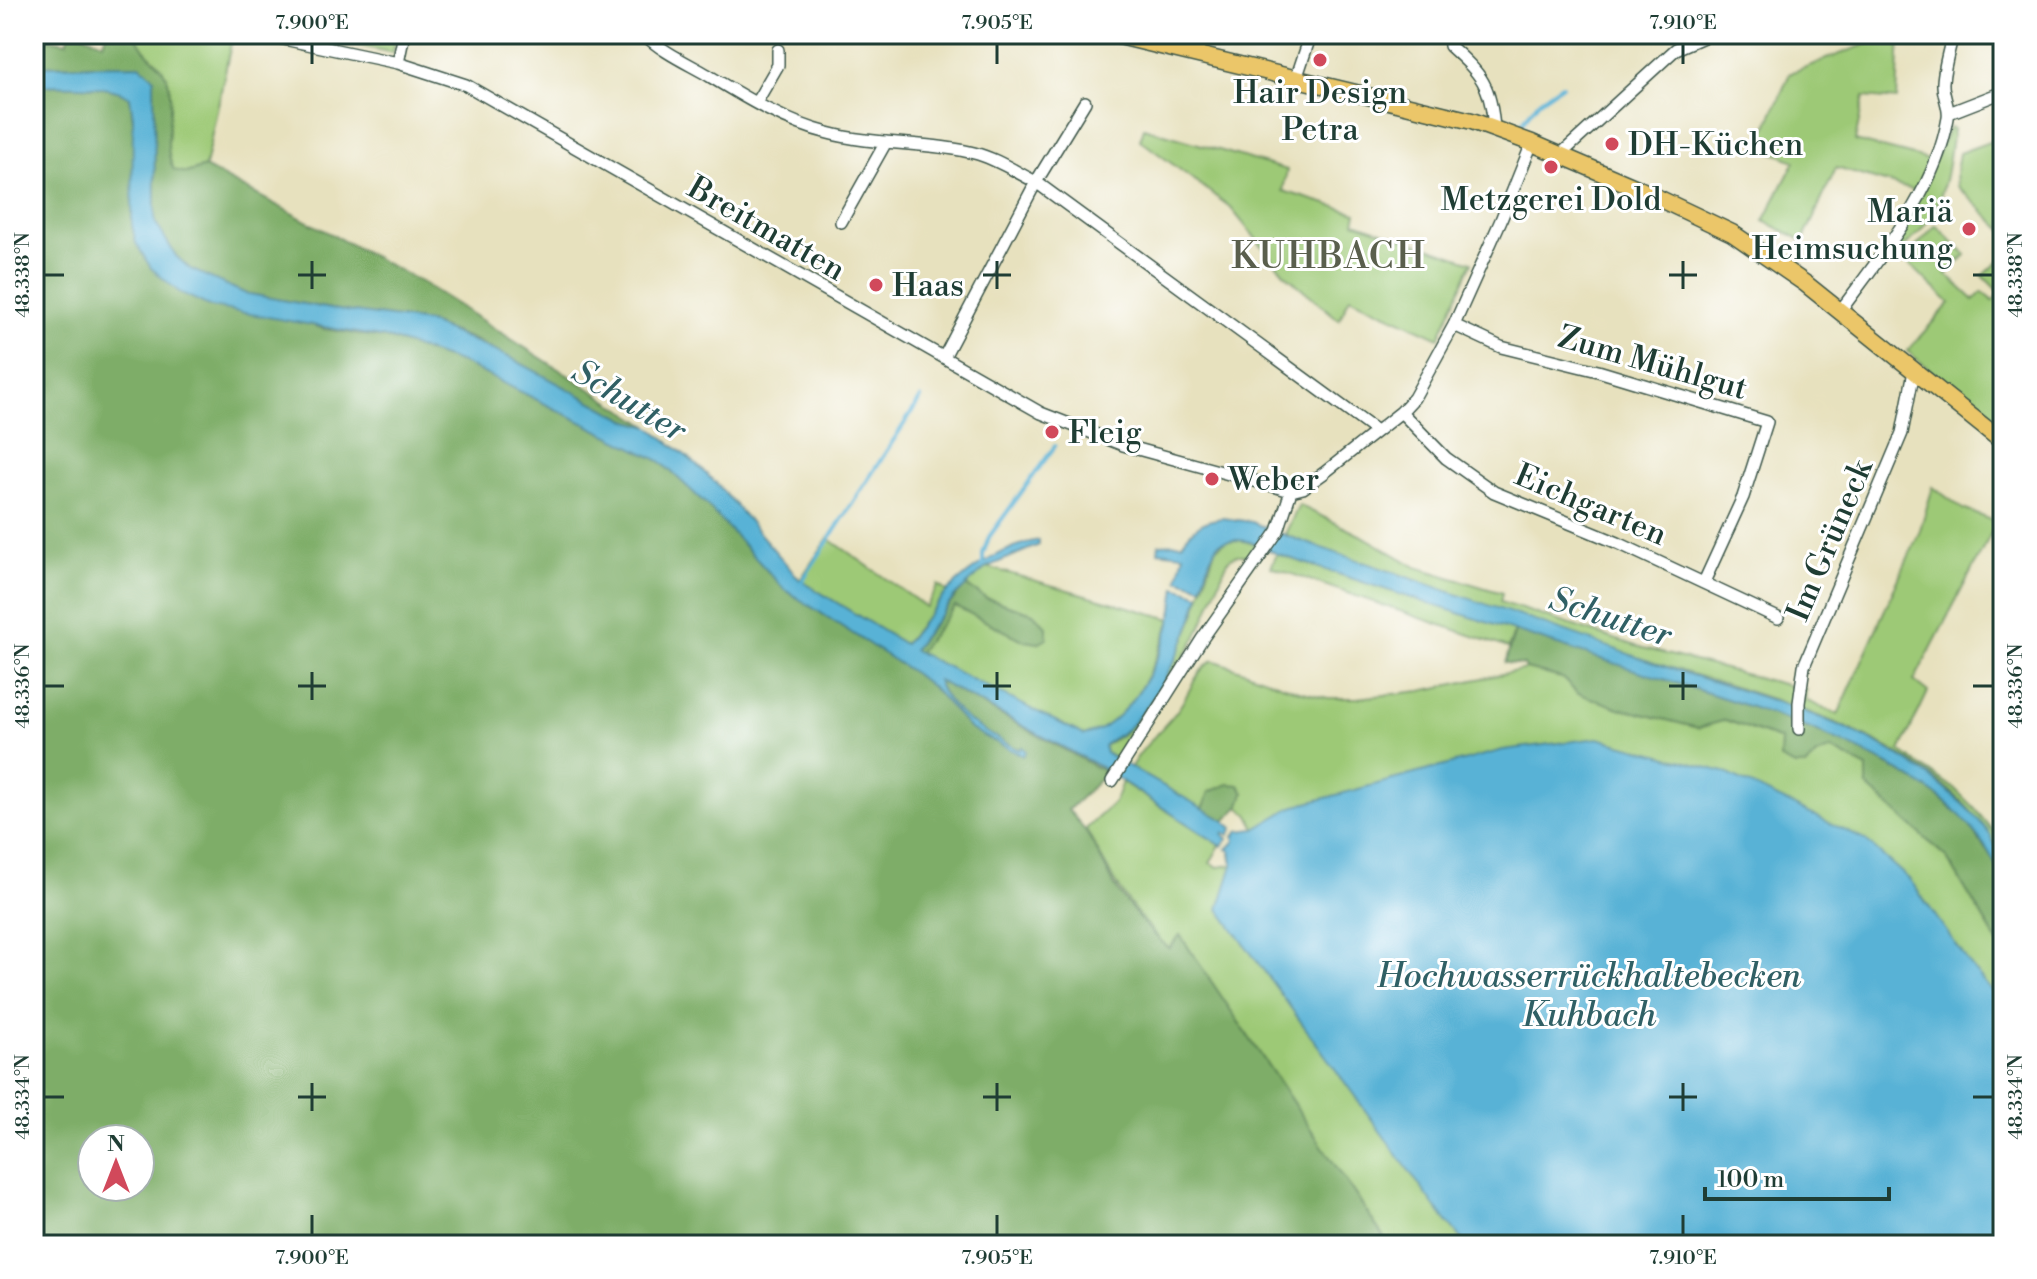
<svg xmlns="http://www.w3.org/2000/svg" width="2037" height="1279" viewBox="0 0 2037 1279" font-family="'Libre Bodoni',serif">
<rect width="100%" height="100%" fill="#fff"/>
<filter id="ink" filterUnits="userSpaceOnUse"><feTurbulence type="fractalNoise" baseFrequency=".0125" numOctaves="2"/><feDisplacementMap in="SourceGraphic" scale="16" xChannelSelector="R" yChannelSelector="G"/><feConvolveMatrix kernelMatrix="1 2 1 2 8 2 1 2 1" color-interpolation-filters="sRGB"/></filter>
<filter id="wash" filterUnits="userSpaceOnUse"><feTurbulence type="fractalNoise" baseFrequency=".006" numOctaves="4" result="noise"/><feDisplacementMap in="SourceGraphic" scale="32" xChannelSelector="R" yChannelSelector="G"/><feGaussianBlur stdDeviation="1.8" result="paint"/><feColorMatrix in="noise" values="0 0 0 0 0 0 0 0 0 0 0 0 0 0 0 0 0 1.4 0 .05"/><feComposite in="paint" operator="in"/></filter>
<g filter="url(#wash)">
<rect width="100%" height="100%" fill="#e7e1be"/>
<path fill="#9dc976" stroke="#5e8355" stroke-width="2" d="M136,34H233L205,167L186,173L174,170L167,157L169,129L160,65L140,47Z
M306,34H396L393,53Z
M1893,34H1900L1897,100L1864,97L1855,141L1929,160L1916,191L1836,168L1803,241L1764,221L1795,161L1758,147L1790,73Z
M1144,128L1287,170L1283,191L1357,213L1355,222L1472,262L1439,338L1350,297L1339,320L1284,273L1230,207L1140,140Z
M1949,128L1953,129C1945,186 1944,216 1896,254L1892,251Z
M2003,137V230L1957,186L1956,172L1959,153Z
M1936,225L1966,255L1946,274L1974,300L1982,292L1993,301L2000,293L1983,276L2003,257V411L1994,422L1907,351L1950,303L1902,257L1917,246Z
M1933,487L1963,509L1997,522L1914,681L1928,692L1900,751L1956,790L1975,809L2000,840L2003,846V859C1948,741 1772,699 1658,664C1571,637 1485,605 1399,574C1365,562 1315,550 1285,534L1299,505L1366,538L1416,567L1502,593L1500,602L1639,647L1806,690L1805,700L1838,715L1919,533Z
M828,538L926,607L938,585L947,592L904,644L800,580Z
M1239,540L1260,545L1254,555H1237L1229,559C1216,585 1210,613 1195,639C1171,680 1140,717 1117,759L1106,753L1104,746L1123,734L1136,721L1176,658L1195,615L1215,549L1226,541Z
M1277,554L1515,631L1508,648L1271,567Z
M987,567L1171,619C1157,659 1131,727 1084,735L918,653L955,606L1033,613L986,598L965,585Z
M1213,660L1299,691L1328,698H1357L1421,691L1526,669L1562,678L1577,693L1698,728L1725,720L1782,740L1806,766L1816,755L1831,749L1867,768L1868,786L1946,857L2003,951V1245H1389L1180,936L1169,949C1130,911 1111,877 1086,829L1115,801L1122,782L1220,845L1210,863L1218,867L1232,865L1231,850L1241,832L1255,829L1250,816L1239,807L1244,793L1209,792L1203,809L1131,767C1142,746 1161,731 1176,712C1191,693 1192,675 1213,660Z"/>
<path fill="#7ead67" stroke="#4e754e" stroke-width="2" fill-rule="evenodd" d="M70,34H81L103,42L106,34H136C143,57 163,60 168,81C176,110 160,143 174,170L186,173L205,167L421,282L650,427L626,420L474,340L428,322L331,309L244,293L190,269L176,256L155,222L154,78L92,65L34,66V36L67,42Z
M34,85C60,87 109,82 130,97L151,268L324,329L391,339L465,364L660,461L708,506L784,589L915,674L934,689L970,729L1019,750C988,734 949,716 937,680L1107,773L1068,810C1092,835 1099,857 1115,886C1129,909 1150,930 1169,949L1180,935L1389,1245H34ZM92,1139H140V1187H92Z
M965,585L986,598L1033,613L1047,627V638L1038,643L1025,641L955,606L918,653L913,650Z
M1515,631L1758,709L1851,745L1925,786L1966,820L1997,866L2003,881V951L1946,857L1867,786V768L1831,749L1816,755L1806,766H1795L1780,759L1781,740L1726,720L1698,728L1619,708L1577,693L1562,678L1526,669L1524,665L1505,663Z
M1228,784L1239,785L1244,793L1239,807L1225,821L1203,809L1209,792Z"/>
<path fill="#59b2d6" stroke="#3c7885" stroke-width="2" d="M140,65L154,78L155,222L176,256L190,269L244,293L331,309L428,322L511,358L626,420L650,427L690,459L716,483L800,580L904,644C920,628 932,607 948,591C972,567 1006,546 1039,540V545L987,567L956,595L913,650L1084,735C1126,728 1163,657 1171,619C1174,609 1174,598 1176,587L1200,595C1189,637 1163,691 1133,723C1125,733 1113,737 1104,746L1106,753L1225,821L1233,828L1229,835L1224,833L1223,835L1228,839L1222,846L1220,845L1097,765L937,680C947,714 990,735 1019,750L1022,747L1026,751L1023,756L970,729L934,689L915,674L784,589L708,506L660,461L465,364L391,339L211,307L179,292L151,268L136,243L132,225L133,117L130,97C109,82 60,87 34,85V66Z
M1223,518L1252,522C1291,539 1332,551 1372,565C1461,596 1551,626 1640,658C1751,697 1868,717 1958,800C1984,823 2003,844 2003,881C1987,841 1958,808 1922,785C1833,728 1729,700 1629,668C1512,630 1394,593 1277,554C1258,544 1239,534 1218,544L1210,559L1202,587L1178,579L1184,554L1158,551L1159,544L1182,543C1193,527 1204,520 1223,518Z
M1598,738L1724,772L1865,840L1910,880L1974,970L2003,1004V1245H1466L1436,1208L1219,909L1233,865L1231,851L1227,849L1235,841L1234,837L1238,831L1255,829L1292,807L1503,750Z"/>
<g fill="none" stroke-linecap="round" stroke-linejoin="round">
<path stroke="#59b2d6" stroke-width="4" d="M1520,125L1539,101L1562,85
M983,565V554L989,537L1055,446
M800,584L921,398"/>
</g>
</g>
<g filter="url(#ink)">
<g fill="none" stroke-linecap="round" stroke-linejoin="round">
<g stroke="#3d5649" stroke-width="14">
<path id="minor" d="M260,34L398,63L466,85L1041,413L1123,445L1291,491
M644,34C661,51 685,62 706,74C744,97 784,122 828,133C876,146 926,141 974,153C995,158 1016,172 1036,182L1376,431
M1449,34L1450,46C1482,75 1491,85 1494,129
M398,63L404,34
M1296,79L1311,34
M756,103L778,65V50
M1949,113L2003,92
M1560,155L1676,49L1710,34
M841,222L886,142
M1841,310C1883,253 1936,190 1948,118C1950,107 1942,95 1943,82C1944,66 1949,50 1953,34
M1454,325L1501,347L1598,371L1767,422L1743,497L1704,582
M944,357L1036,182L1085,102
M1401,412L1446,458L1494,492L1618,543L1778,618
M1291,491L1303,488L1324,473L1401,412L1414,398L1454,325L1501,220L1532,143
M1799,729V703L1804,666L1902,433L1914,371
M1112,781L1202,639L1278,531L1291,491"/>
</g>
<g stroke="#3d5649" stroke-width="19">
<path id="primary" d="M1111,34L1472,121L1532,143L1637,188L1732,233L1806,284L2003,442"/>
</g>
<use href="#minor" stroke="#fff" stroke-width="11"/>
<use href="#primary" stroke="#ebc669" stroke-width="16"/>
</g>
</g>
<path fill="none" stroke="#1f3d34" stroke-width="3" d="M312,44V64M997,44V64M1683,44V64M312,261V289M997,261V289M1683,261V289M44,275H64M298,275H326M983,275H1011M1669,275H1697M1973,275H1993M312,672V700M997,672V700M1683,672V700M44,686H64M298,686H326M983,686H1011M1669,686H1697M1973,686H1993M312,1083V1111M997,1083V1111M1683,1083V1111M44,1097H64M298,1097H326M983,1097H1011M1669,1097H1697M1973,1097H1993M312,1215V1235M997,1215V1235M1683,1215V1235"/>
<g fill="#d1495b" stroke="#fff" stroke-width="3">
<circle cx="1320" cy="60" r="8"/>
<circle cx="1612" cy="144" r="8"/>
<circle cx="1551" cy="167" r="8"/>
<circle cx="1969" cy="229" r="8"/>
<circle cx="876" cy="285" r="8"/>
<circle cx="1052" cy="432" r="8"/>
<circle cx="1212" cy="479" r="8"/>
</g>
<g text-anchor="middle" stroke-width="6" stroke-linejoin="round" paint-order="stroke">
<g font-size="32" fill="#1f3d34" stroke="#fff" text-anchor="start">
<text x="1320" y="103" text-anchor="middle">Hair Design<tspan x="1320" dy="37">Petra</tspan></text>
<text x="1628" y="155">DH-Küchen</text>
<text x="1551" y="210" text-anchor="middle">Metzgerei Dold</text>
<text x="1953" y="222" text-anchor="end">Mariä<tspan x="1953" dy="37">Heimsuchung</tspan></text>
<text x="892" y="296">Haas</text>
<text x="1068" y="443">Fleig</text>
<text x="1228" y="490">Weber</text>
</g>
<g font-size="32" fill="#1f3d34" stroke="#fff">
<text transform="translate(767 228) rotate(30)" y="11">Breitmatten</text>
<text transform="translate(1653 362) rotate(16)" y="11">Zum Mühlgut</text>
<text transform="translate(1591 504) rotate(23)" y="11">Eichgarten</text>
<text transform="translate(1829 540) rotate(-67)" y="11">Im Grüneck</text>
</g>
<g font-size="34" font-style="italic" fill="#306065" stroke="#fff">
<text transform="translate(630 400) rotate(31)" y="12">Schutter</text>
<text transform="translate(1611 616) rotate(18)" y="12">Schutter</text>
<text x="1589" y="987">Hochwasserrückhaltebecken<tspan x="1589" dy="39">Kuhbach</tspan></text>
</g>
<g font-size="36" letter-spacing="2" fill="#5a5f4d" stroke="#fff">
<text x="1329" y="268">KUHBACH</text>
</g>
</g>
<rect width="2037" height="1279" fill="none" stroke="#fff" stroke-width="88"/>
<g transform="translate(116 1163)"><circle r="38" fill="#ffffff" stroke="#a5b1ae" stroke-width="2"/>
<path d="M0-6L14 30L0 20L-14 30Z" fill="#d1495b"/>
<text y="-12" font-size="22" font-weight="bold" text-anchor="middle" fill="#1f3d34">N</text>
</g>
<path d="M1705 1187v12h184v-12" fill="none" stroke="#1f3d34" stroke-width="4"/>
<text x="1717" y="1187" font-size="24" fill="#1f3d34" stroke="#ffffff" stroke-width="6" paint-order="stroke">100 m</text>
<rect x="44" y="44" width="1949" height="1191" fill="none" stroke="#1f3d34" stroke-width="3"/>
<g font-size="20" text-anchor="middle" fill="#1f3d34">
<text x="312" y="29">7.900°E</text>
<text x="997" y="29">7.905°E</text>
<text x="1683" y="29">7.910°E</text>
<text transform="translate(22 275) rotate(-90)" y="7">48.338°N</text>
<text transform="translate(2015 275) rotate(-90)" y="7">48.338°N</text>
<text transform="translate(22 686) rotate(-90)" y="7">48.336°N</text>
<text transform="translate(2015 686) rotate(-90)" y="7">48.336°N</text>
<text transform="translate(22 1097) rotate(-90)" y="7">48.334°N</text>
<text transform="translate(2015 1097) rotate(-90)" y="7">48.334°N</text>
<text x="312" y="1264">7.900°E</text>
<text x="997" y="1264">7.905°E</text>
<text x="1683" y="1264">7.910°E</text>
</g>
</svg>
